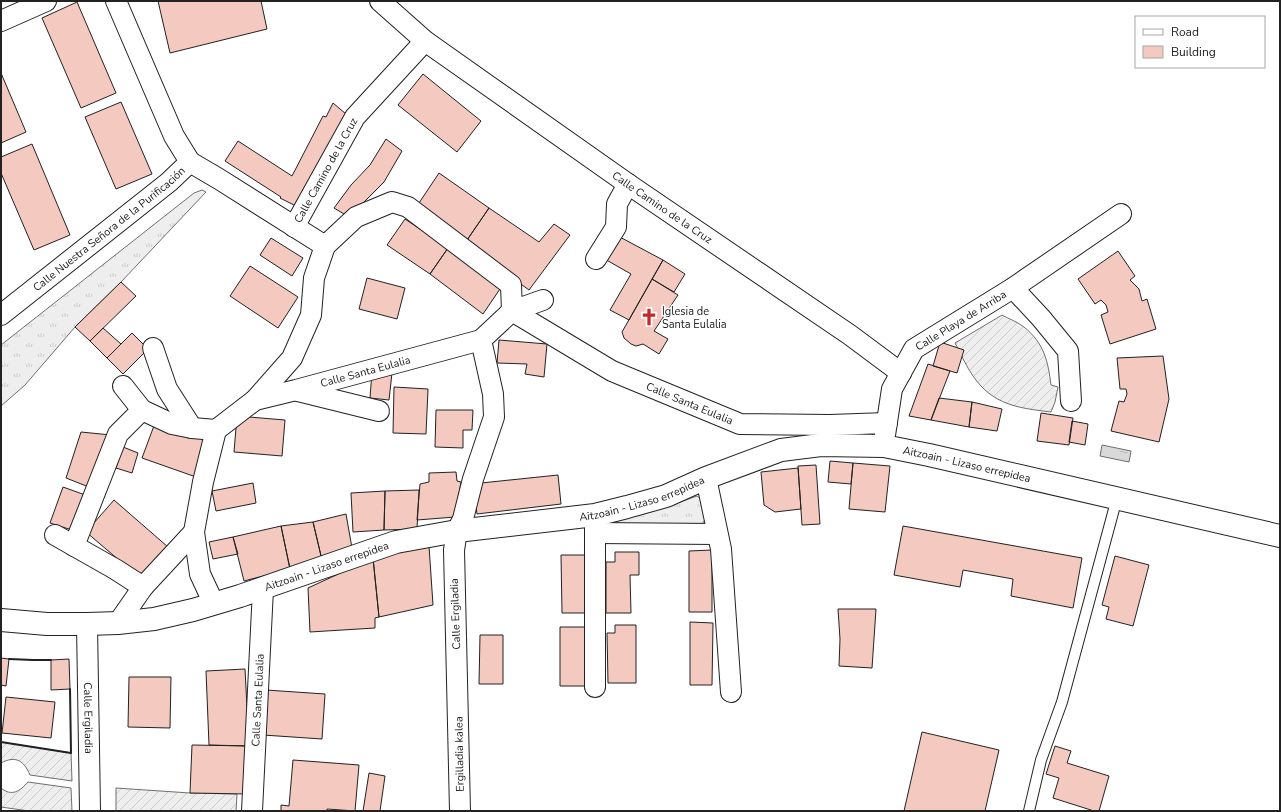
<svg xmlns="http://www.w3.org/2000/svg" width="1281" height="812" viewBox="0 0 1281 812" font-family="'Nunito Sans',sans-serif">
<defs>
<pattern id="grass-tufts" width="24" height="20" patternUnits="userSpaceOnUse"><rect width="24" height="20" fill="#eee"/><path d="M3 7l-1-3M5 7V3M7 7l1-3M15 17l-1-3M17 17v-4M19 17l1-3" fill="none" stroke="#ccc"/></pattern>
<pattern id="garden-furrows" width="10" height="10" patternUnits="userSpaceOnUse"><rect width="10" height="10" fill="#eee"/><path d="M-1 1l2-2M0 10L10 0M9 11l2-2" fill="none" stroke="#ccc"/></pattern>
<pattern id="water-ripples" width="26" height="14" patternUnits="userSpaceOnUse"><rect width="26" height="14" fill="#d9d9d9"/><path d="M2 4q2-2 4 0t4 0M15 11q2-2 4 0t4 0" fill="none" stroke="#bababa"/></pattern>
</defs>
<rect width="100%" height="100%" fill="#fff"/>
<path fill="url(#grass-tufts)" stroke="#6f6f6f" d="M202,190L206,192L121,282L75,327L25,385L1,406V345L194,193Z
M697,496L701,499L705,520L701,525H614L611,523L612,521L669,506Z"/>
<path fill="url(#garden-furrows)" stroke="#6f6f6f" d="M1002,315C1009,319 1018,322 1024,327C1044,343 1048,361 1051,385L1058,387L1055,402L1051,412C1018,408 993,405 973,376C966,366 961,354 955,343Z
M1,742L71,753L72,781L30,775C24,761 16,755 1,763Z
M28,782L71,788L72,811H29L1,807V788C12,797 20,791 28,782Z
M116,788L190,793L237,794L236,811H116Z"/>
<path fill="url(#water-ripples)" stroke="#6f6f6f" d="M1102,445L1131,451L1129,462L1100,456Z"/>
<path fill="#f3c9c0" stroke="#222" d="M158,1H261L267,29L170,53Z
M77,2L116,93L81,108L42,18Z
M1,73L26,132L1,143Z
M423,74L481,121L457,152L398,105Z
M121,102L152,174L116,189L85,117Z
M333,103L346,114L300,208L280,198L281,197L225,161L238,141L292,176L323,116L326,117Z
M386,139L402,151L384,182L349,217L334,208L351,185L370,165Z
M32,144L70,235L34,250L1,173V157Z
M439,173L489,208L465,243L417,206Z
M489,208L539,242L554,224L570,235L529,290L465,243Z
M405,219L448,248L430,274L387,245Z
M616,235L663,260L629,320L610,310L631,274L603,258Z
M271,238L303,258L292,276L260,255Z
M448,248L502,286L483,314L430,274Z
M1118,251L1135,276L1130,280L1139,289L1142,301L1147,299L1156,329L1110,344L1101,315L1108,312L1106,305L1101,300L1095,304L1078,279Z
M663,260L685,274L674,292L652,279Z
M250,266L298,297L278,328L230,296Z
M367,278L405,288L397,319L359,309Z
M652,279L678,295L654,331L668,339L659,354L643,344L636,346L631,344L624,338L622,332Z
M121,282L136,296L90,341L75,327Z
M103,328L121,344L107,358L90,341Z
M132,333L148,349L123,374L107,358Z
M499,340L547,344L544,377L525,374L527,364L497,363Z
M940,342L964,350L957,373L933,366Z
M1163,356L1169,399L1159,442L1111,431L1119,401L1124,402L1127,394L1126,389H1120L1117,358Z
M928,364L950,371L931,420L909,416Z
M372,371L392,373L389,400L370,398Z
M394,387L428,389L426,434L393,433Z
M939,398L972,402L969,427L931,420Z
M972,402L1002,409L997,431L969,427Z
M436,410H473L472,430H463V448L435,447Z
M1041,413L1073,418L1069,445L1037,441Z
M237,416L285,420L282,456L234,452Z
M1072,421L1088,424L1085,445L1069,442Z
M155,423L208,441L196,477L142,458Z
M81,432L111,435L94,489L66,478Z
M123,447L138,453L132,473L116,468Z
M830,461L853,463L851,484L828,482Z
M853,463L890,466L885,512L849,509Z
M816,465L820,524L802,525L798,466Z
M798,468L801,509L775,512L764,505L761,472Z
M456,472L457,481L461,482L455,517L417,520L420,484L429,482V473Z
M558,475L561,504L477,514L475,498L481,483Z
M253,483L256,503L216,511L212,491Z
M63,487L88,496L75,531L50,523Z
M419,490L417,529L384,530L385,491Z
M385,491L384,530L353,532L351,493Z
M114,500L168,547L140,578L86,532Z
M346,514L352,548L322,560L313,522Z
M313,522L322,560L290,569L281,526Z
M281,526L290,569L244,581L233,537Z
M903,526L1082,558L1073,608L1011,596L1013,579L963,570L960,587L894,575Z
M233,537L238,554L213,559L209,542Z
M429,546L433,605L379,617L373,558Z
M712,550V612H689V551Z
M615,552H639V575H630L631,613H606V562H615Z
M561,555H585V613H562Z
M1115,556L1149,565L1133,626L1106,619L1109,607L1102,605Z
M373,558L379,617L375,618V628L310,632L308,588Z
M838,609H876L872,668L839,666L840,639Z
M690,622L713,623L712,685H690Z
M615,625H636V683H608L607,633H615Z
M560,627H585V686H560Z
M480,635H503V684H479Z
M1,658L9,659L6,686L1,685Z
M69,659L70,689L51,690V660Z
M245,669L249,746L209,745L206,671Z
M129,677H171L170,728L128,727Z
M266,690L325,694L322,739L263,735Z
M6,697L55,702L51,738L2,733Z
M922,732L999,750L985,811H904Z
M192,745L249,746L248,794L190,793Z
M1055,746L1071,751L1067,763L1109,776L1099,811H1094L1053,798L1059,778L1046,774Z
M293,760L359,765L355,811L327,809V811H281V805L289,806Z
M369,773L385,776L380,811H363Z"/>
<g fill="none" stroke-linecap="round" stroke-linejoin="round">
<g stroke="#222" stroke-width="12">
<path id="lane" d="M1029,811L1041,760L1062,702L1117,498"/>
</g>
<g stroke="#222" stroke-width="22">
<g id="street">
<path id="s1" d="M380,1L425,41L628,184L850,335L901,373"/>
<path d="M1,21L46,1"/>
<path d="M190,162L219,179L325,246"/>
<path id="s2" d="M294,227L355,117L425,41"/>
<path d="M596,259L616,227L617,204L628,184"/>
<path d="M1013,288L1041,318L1068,351L1071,401"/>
<path id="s3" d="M1,315L169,182L190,162L174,136L116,1"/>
<path d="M153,348L167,389L192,428"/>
<path d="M123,386L142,410L172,424L192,428L216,430"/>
<path d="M298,391L379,411"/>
<path id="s4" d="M255,400L296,390L481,340"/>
<path id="s5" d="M885,435L892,389L914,349L1013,288L1121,214"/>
<path d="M706,478L721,549L731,692"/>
<path d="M595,533L717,534"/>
<path d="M55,535L115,569L143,587"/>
<path d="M74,546L118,434L142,410"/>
<path d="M214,604L200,574L194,532L203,482L216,430L255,400L292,358L311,315L314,278L325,246L356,217L392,202L408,207L511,285L512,311L543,300"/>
<path d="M118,623L143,587L194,532"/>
<path id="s6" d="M87,624L90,811"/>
<path d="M595,687V515"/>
<path id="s7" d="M252,811L263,589"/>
<path id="s8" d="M460,811L454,550L457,531L463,519L473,479L494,417L493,394L481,340L512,311L612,371L740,424L830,425L887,423"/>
</g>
</g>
<g stroke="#222" stroke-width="24">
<g id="secondary">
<path id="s9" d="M1,620L47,624H87L118,623L154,619L193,610L240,596L396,542L457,531L595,515L627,507L666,496L706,478L781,450L821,445L884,446L929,455L1280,536"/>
</g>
</g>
<use href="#lane" stroke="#fff" stroke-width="10"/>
<use href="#street" stroke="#fff" stroke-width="20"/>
<use href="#secondary" stroke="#fff" stroke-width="22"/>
<path stroke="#222" stroke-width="2" d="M9,659L33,660H51
M1,742L71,753L70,689"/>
</g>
<defs>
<g id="church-bare" transform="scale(1.38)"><path d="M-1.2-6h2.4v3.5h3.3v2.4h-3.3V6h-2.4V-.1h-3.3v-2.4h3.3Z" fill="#c62828" stroke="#fff" stroke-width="2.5" paint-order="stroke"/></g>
</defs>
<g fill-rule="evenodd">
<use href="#church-bare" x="649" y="317"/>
</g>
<g text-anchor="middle" stroke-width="3" stroke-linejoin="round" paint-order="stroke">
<g font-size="11" fill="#222" stroke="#fff">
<text dy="4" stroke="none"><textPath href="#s2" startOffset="65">Calle Camino de la Cruz</textPath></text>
<text dy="4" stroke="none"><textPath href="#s1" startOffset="350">Calle Camino de la Cruz</textPath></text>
<text dy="4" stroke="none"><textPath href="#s3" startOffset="138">Calle Nuestra Señora de la Purificación</textPath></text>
<text dy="4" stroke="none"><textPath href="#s5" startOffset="147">Calle Playa de Arriba</textPath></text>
<text dy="4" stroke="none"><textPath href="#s4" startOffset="114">Calle Santa Eulalia</textPath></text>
<text dy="4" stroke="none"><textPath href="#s8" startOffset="722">Calle Santa Eulalia</textPath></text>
<text dy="4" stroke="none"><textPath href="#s9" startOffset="994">Aitzoain - Lizaso errepidea</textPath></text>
<text dy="4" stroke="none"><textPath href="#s9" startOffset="658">Aitzoain - Lizaso errepidea</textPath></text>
<text dy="4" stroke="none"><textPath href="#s9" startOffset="334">Aitzoain - Lizaso errepidea</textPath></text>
<text transform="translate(455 614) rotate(-92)" y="4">Calle Ergiladia</text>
<text dy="4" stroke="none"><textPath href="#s7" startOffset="111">Calle Santa Eulalia</textPath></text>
<text dy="4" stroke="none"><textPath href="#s6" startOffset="94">Calle Ergiladia</textPath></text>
<text transform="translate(459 754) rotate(-91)" y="4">Ergilladia kalea</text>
</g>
<g font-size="11" fill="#222" stroke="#fff" text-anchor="start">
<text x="662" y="315">Iglesia de<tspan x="662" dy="13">Santa Eulalia</tspan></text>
</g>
</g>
<rect width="1281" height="812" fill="none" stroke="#222222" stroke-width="4"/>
<rect x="1135" y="16" width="130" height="52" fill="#ffffff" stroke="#a7a7a7"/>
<rect x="1143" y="29" width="20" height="6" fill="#ffffff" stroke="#a7a7a7"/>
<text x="1171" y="36" font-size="12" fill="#222222">Road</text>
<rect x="1143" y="46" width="20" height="12" fill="#f3c9c0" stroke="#a7a7a7"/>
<text x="1171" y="56" font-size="12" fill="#222222">Building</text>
</svg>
